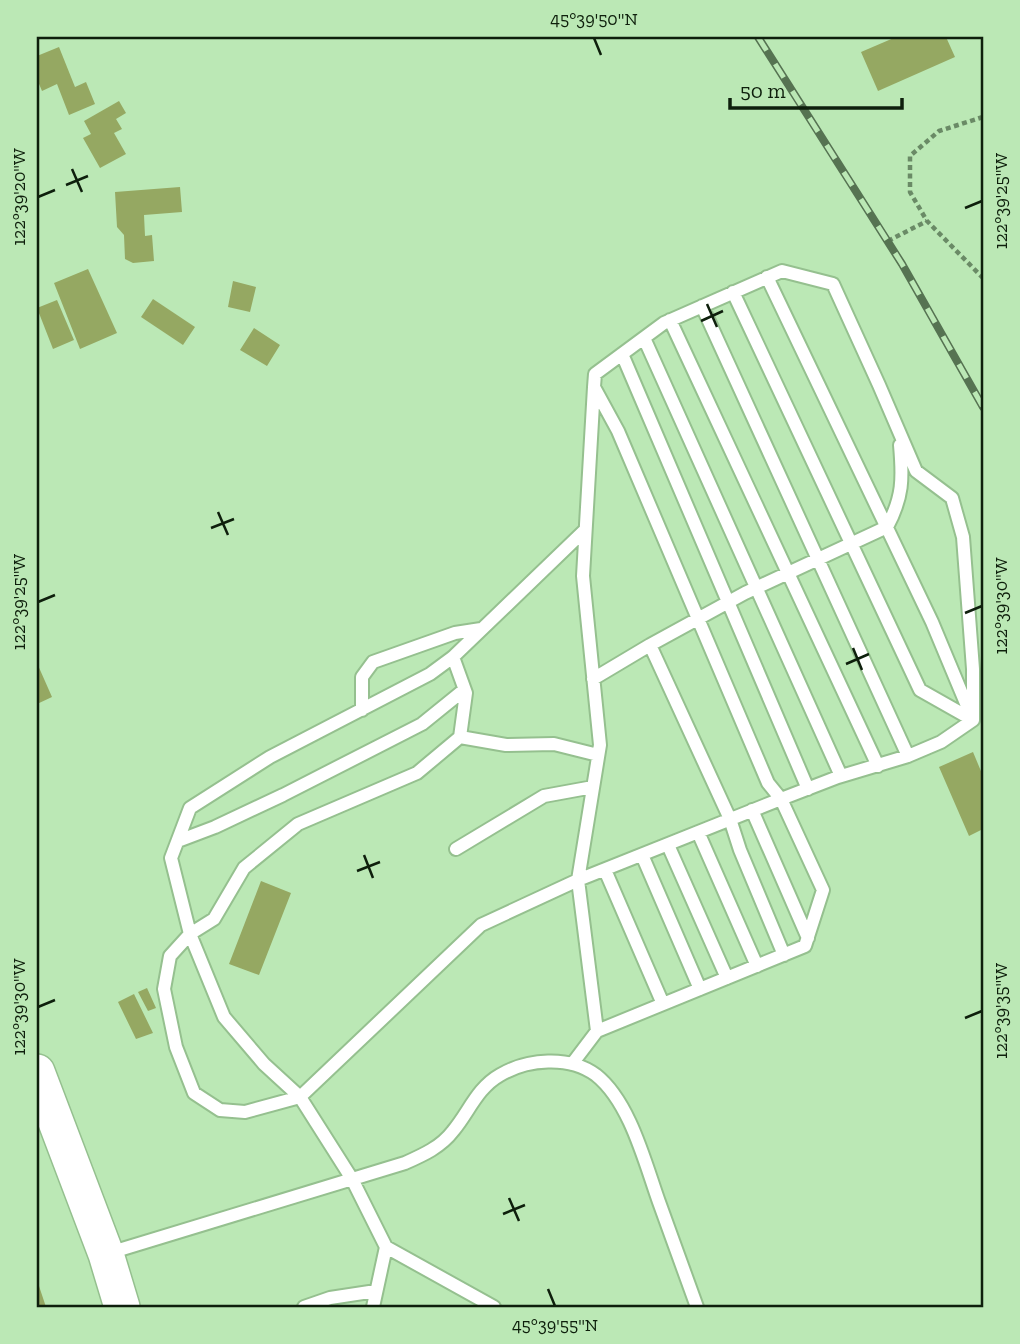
<svg xmlns="http://www.w3.org/2000/svg" width="1020" height="1344" viewBox="0 0 1020 1344" font-family="'Zilla Slab',serif">
<rect width="100%" height="100%" fill="#bbe8b5"/>
<path fill="#95a862" d="M896,37H946L955,57L878,91L861,52Z
M59,47L75,87L86,82L95,104L69,115L57,84L42,91L37,79V56Z
M119,101L126,113L116,119L122,129L114,133L126,154L100,168L83,138L91,134L84,121Z
M180,187L182,212L144,215L145,236L152,235L154,261L133,263L125,259L124,235L117,227L115,192Z
M88,269L117,333L80,349L54,283Z
M233,281L256,287L250,312L228,307Z
M153,299L195,327L183,345L141,317Z
M57,300L74,340L53,349L37,308Z
M254,328L280,345L267,366L240,350Z
M37,663L52,697L37,704Z
M973,752L983,776V829L969,836L939,767Z
M261,881L291,893L259,975L229,964Z
M147,988L156,1008L148,1011L138,992Z
M134,994L153,1033L136,1039L118,1002Z
M39,1286L46,1307H37V1287Z"/>
<g fill="none" stroke-linecap="round" stroke-linejoin="round">
<g stroke="#95c08f" stroke-width="16">
<path id="lane" d="M767,277L932,622L970,713
M733,292L920,690L973,720
M702,306L908,756
M670,320L878,766
M644,338L841,776
M622,354L808,789
M593,679L650,645
M362,710V677L373,662L455,633L481,629
M460,737L506,745L554,744L598,755
M752,810L808,938
M698,832L757,966
M178,841L215,827L283,795L422,724L464,690
M668,845L727,978
M456,849L544,796L593,787
M642,855L700,989
M605,870L663,1004
M784,955L740,850L730,819L650,645L745,593L887,527C903,497 903,479 900,445
M572,1064L597,1031L805,946L823,890L781,799L578,880L597,1031
M300,1097L264,1064L224,1017L190,934L171,858L190,808L270,757L430,674L453,657L585,530
M300,1097L245,1112L220,1110L194,1093L176,1047L164,989L170,956L190,934L214,919L244,868L298,824L417,773L460,737L466,693L453,657
M386,1247L494,1307
M109,1253L405,1163C423,1155 441,1147 453,1131C469,1112 477,1088 500,1075C527,1059 569,1055 596,1075C630,1102 645,1163 659,1202C672,1237 684,1272 697,1307
M304,1307L330,1298L376,1291
M373,1307L386,1247L352,1179L300,1097L481,925L578,880L600,745L583,576L594,387L595,374L664,323L782,271L833,284L879,385L916,471L952,498L963,537L973,669V720L941,742L908,756L838,777L781,799L768,783L618,431L594,387"/>
</g>
<g stroke="#95c08f" stroke-width="38">
<path id="secondary" d="M37,1072L106,1254L122,1307"/>
</g>
<path stroke="#6a8a66" stroke-width="4.5" stroke-dasharray="5 3.5" stroke-linecap="butt" d="M983,117L939,131L910,156V192L927,221L983,278
M888,241L927,221"/>
<use href="#lane" stroke="#fff" stroke-width="12"/>
<use href="#secondary" stroke="#fff" stroke-width="35"/>
<g stroke="#567352" stroke-width="8">
<path id="rail" d="M758,37L902,264L983,407"/>
</g>
<use href="#rail" stroke="#bbe8b5" stroke-width="5" stroke-dasharray="16" stroke-linecap="butt"/>
</g>
<path fill="none" stroke="#0e1f0c" stroke-width="2.5" d="M594,38L601,55M72,169L82,192M66,185L88,176M38,197L55,190M965,208L982,201M707,304L717,327M701,321L723,311M218,512L228,535M211,528L234,519M38,602L55,595M965,613L982,606M853,648L862,670M846,664L869,654M364,855L373,878M357,871L380,862M38,1007L55,1000M965,1018L982,1011M509,1198L519,1221M503,1214L525,1205M548,1289L555,1306"/>
<rect width="1020" height="1344" fill="none" stroke="#bbe8b5" stroke-width="77"/>
<path d="M730 98v10h172v-10" fill="none" stroke="#0e1f0c" stroke-width="3.5"/>
<text x="740" y="98" font-size="21" fill="#0e1f0c" stroke="#bbe8b5" stroke-width="5" paint-order="stroke">50 m</text>
<rect x="38" y="38" width="944" height="1268" fill="none" stroke="#0e1f0c" stroke-width="2.5"/>
<g font-size="18" text-anchor="middle" fill="#0e1f0c">
<text x="594" y="25">45°39'50"N</text>
<text transform="translate(19 197) rotate(-90)" y="6">122°39'20"W</text>
<text transform="translate(1001 201) rotate(-90)" y="6">122°39'25"W</text>
<text transform="translate(19 602) rotate(-90)" y="6">122°39'25"W</text>
<text transform="translate(1001 606) rotate(-90)" y="6">122°39'30"W</text>
<text transform="translate(19 1007) rotate(-90)" y="6">122°39'30"W</text>
<text transform="translate(1001 1011) rotate(-90)" y="6">122°39'35"W</text>
<text x="555" y="1331">45°39'55"N</text>
</g>
</svg>
